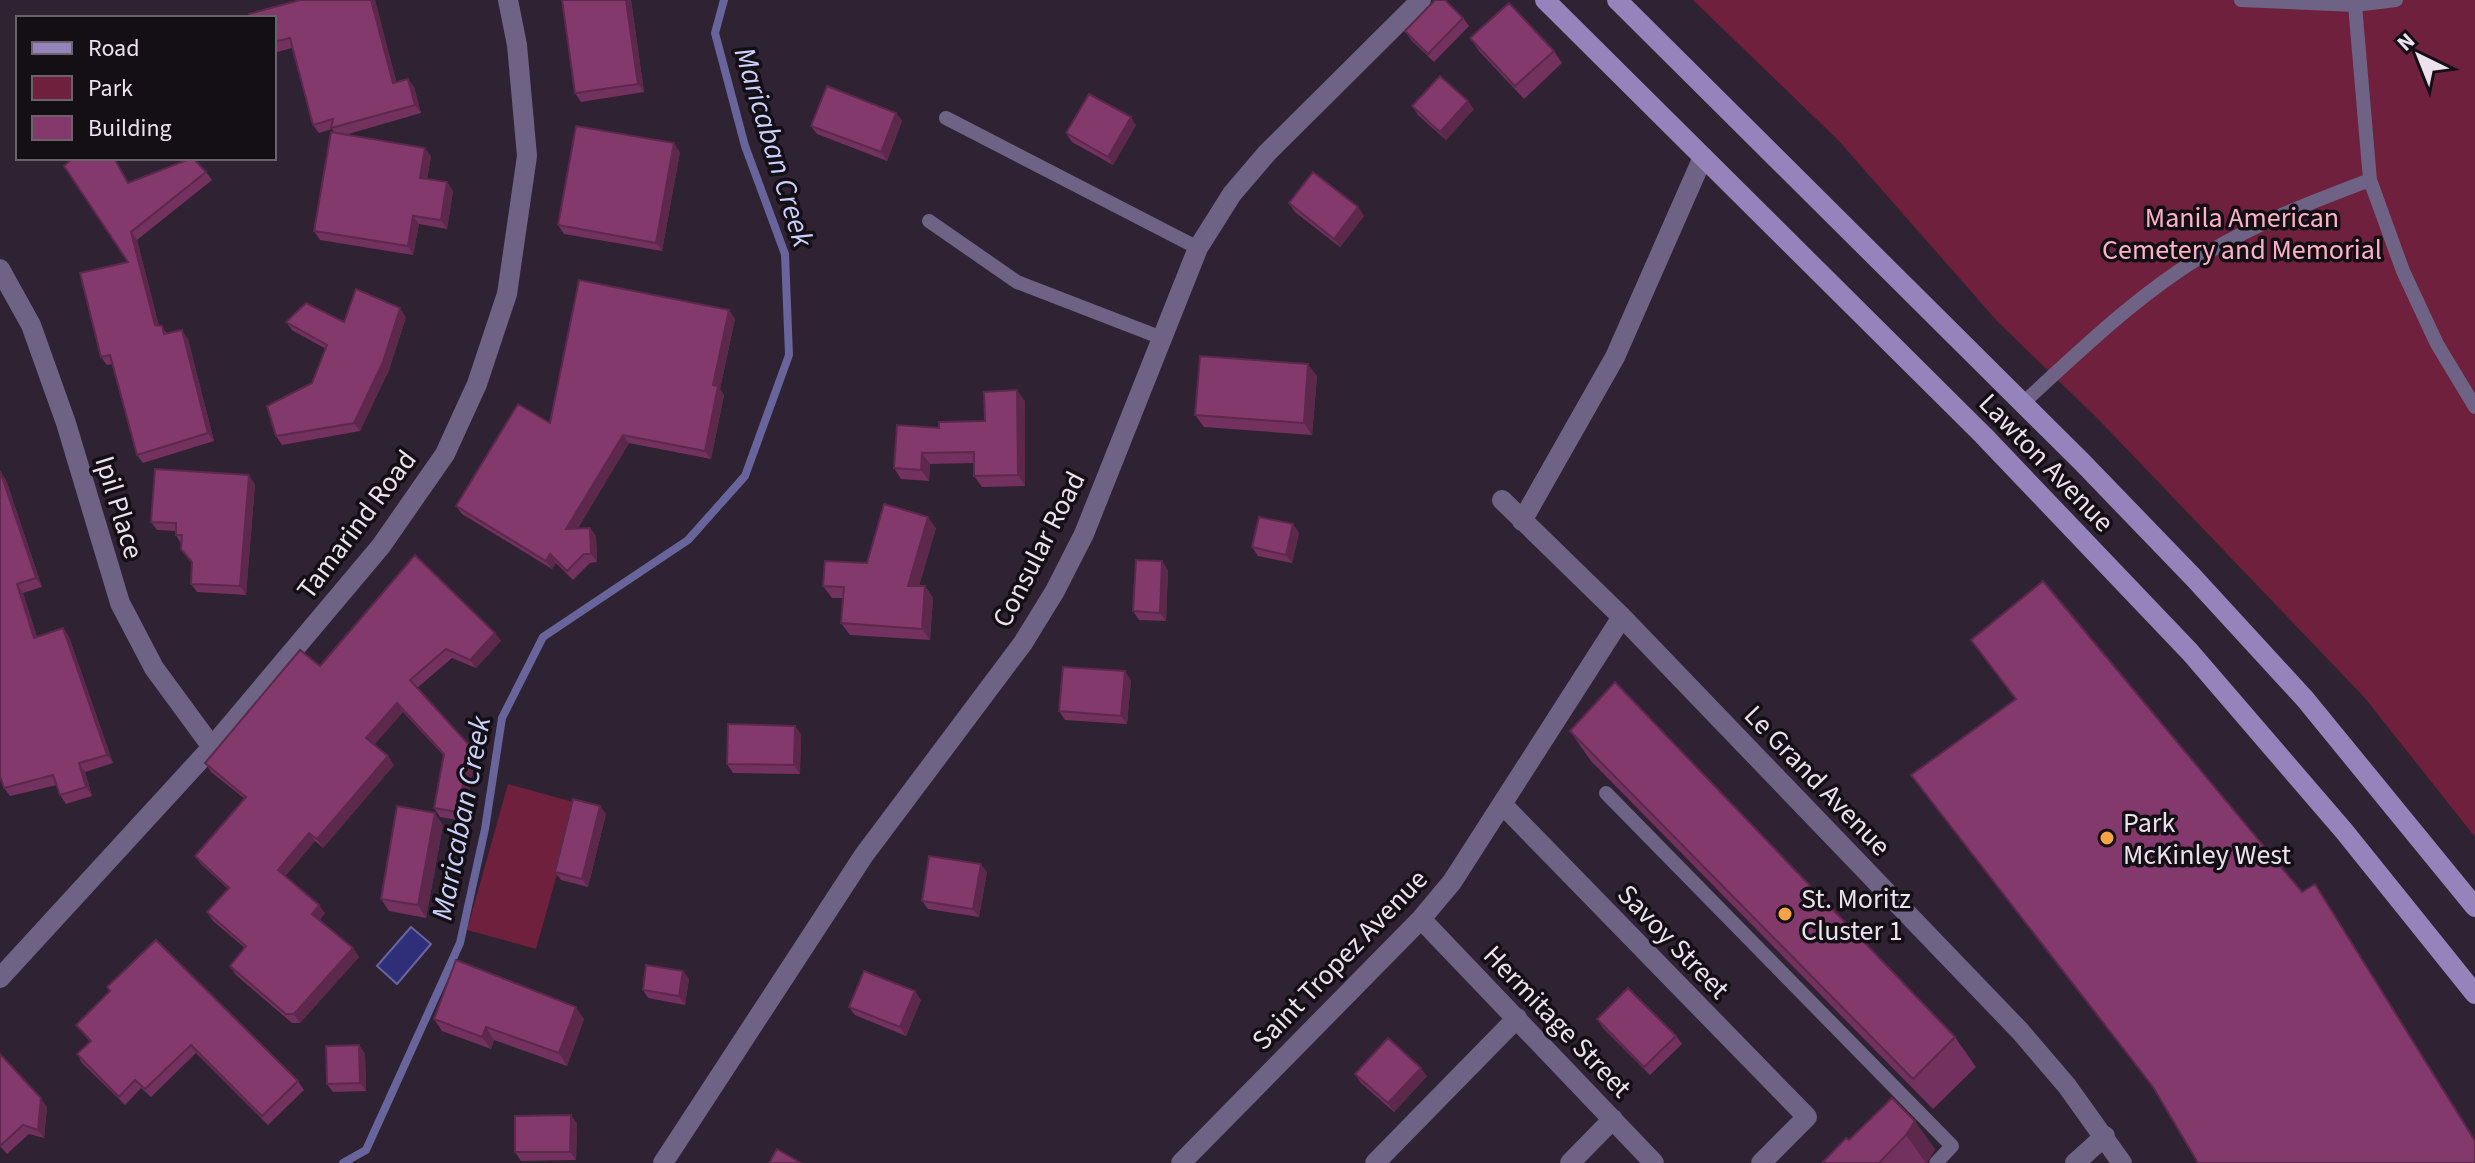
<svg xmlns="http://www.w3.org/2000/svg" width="2475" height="1163" viewBox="0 0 2475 1163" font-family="'Source Sans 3',sans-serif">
<rect width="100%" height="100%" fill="#2f2232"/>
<path fill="#6e203c" d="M1693,0H2475V837L2364,697L2099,420L1997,321L1839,141Z
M508,784L577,803L536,949L467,930Z"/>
<path fill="#2f2f79" stroke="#67659c" stroke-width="2" d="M411,927L431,944L397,984L377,966Z"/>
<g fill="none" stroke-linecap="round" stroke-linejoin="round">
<path stroke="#67659c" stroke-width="8" d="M343,1163L366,1150L460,943L485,829L502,718L543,637L688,540L745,476L789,355L785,254L745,146L715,33L724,0"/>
<path stroke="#6e6285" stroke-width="14" d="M2241,0L2355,5L2396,0
M2355,5L2370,180L2403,271L2437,344L2475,407
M946,118L1198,248
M929,221L1017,282L1162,338
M2022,404C2080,351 2139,293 2207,253C2259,222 2314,201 2370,180
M1606,793L1952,1146L1936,1163"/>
<path stroke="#6e6285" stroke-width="20" d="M0,269L31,325L66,423L120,603L154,668L212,747
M1502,500L1622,617L2020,1031L2067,1086L2122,1163
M1522,521L1615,357L1703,157
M1502,804L1807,1117L1761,1163
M1421,919L1654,1163
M663,1163L864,855L1023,643L1055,591L1084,534L1198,248L1232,194L1267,153L1421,0
M1181,1163L1421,919L1452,882L1622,617
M1375,1163L1517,1018
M1570,1163L1613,1119
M2075,1163L2105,1136"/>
<path stroke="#6e6285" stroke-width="20" d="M0,978L212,747L381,546L445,454L477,384L507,294L527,156L517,45L508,0"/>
<path stroke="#9683bb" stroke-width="20" d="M1545,0L1983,435L2190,652L2344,831L2475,994
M1617,0L2082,462L2193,577L2305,699L2475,907"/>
</g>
<path fill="#72315e" d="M375,0L396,82L408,79L414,87L421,113L345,135L431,156L427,179L447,182L453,191L447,229L419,224L413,255L320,240L314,231L335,133L332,129L319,133L313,125L292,48L274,53V18Z
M562,0H631L644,92L581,102L575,93Z
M1463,18L1469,26L1434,62L1411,40L1405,31Z
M1470,38L1554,51L1562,63L1524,99L1479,51Z
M1412,106L1474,109L1446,140L1418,115Z
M896,113L902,121L887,161L817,134L811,126Z
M1136,125L1113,165L1072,142L1066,133Z
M680,152L662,251L564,234L558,225Z
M72,159L129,183L206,172L212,180L137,240L159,326L168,334L188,339L214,441L143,463L137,455L113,364L107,365L101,357L128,262Z
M1289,203L1358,207L1364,216L1340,247L1295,212Z
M729,310L735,319L720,389L724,395L711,459L629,443L578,528H590L596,536L597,562L590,563L573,580L556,563L552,569L462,514L456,506L550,423Z
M406,317L389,370L360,431L282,445L276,436L312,383L326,349L292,330L286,322H344Z
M1317,376L1312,435L1204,427L1195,415Z
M1025,401V486L982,487L974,476V463L930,464L929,481L901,479L894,468L939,428L985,421Z
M6,480L42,587L23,593L37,637L63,628L69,637L113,763L85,772L92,796L66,804L60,795L57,785L10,796L4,788Z
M255,484L246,595L197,592L191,584L192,563L176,535V531L157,530L151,522Z
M1293,524L1299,533L1292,563L1258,556L1252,547Z
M936,528L919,586H925L933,598L930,640L850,635L841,623L843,598H832L823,586Z
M1168,570L1166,621L1139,620L1133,611Z
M495,633L501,641L476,668L452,658L417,688L476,755L464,821L440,817L434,808L444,756L403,712L374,745L388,756L394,765L323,848L315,841L285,876L325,913L319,920L353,948L359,957L300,1023H292L236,975L230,966L245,948L213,921L207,912L228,889L201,864L195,856L245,799L211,772L205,763L320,666Z
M1131,680L1127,724L1065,720L1059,711Z
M1570,731L1955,1037L1976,1067L1933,1109L1591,761Z
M801,734L800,774L733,773L727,764Z
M606,814L588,887L561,880L555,872Z
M443,825L426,918L389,911L381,899Z
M987,872L979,917L928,909L922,901Z
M683,971L689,979L685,1005L648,998L643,990Z
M107,987L298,1081L304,1090L268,1125L196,1053L151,1097L141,1088L125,1105L82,1063L77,1054L90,1042L76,1025L110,992Z
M921,1000L906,1036L855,1015L849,1007Z
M434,1019H584L567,1066L494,1040L491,1049L442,1031Z
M1597,1019L1676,1036L1682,1044L1650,1075L1603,1028Z
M359,1045L365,1054L366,1091L333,1092L327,1084Z
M0,1054L47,1107L44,1138L29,1134L7,1154L0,1146Z
M1355,1074L1427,1076L1394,1112L1361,1083Z
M1892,1098L1935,1149L1927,1163H1822L1849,1140Z
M577,1123L576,1160L521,1161L515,1152Z"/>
<path fill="#5c284c" d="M371,0H375L399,91L393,83Z
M626,0H631L644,92L638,84Z
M408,79L414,87L421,113L415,105Z
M1468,101L1474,109L1446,140L1440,132Z
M896,113L902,121L887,161L881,152Z
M1131,117L1136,125L1113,165L1108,157Z
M674,143L680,152L662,251L656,243Z
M425,148L431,156L426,186L420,178Z
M447,182L453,191L447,229L441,220Z
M1358,207L1364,216L1340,247L1334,239Z
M413,216L419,224L413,255L408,246Z
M131,232L137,240L161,334L155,325Z
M400,308L406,317L389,370L360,431L354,423Z
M729,310L735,319L720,389L724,395L711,459L705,451L713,385Z
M182,330L188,339L214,441L208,433Z
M1308,364L1317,376L1312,435L1304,423Z
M1017,390L1025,401V486L1018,475Z
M623,435L629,443L572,537L566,529Z
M922,453L930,464L929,481L921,470Z
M0,471L6,480L42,587L36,578Z
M249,475L255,484L246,595L240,586Z
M928,517L936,528L916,597L908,586Z
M1293,524L1299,533L1292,563L1286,555Z
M590,528L596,536L597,562L591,554Z
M550,554L556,563L552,569L546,561Z
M1162,561L1168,570L1166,621L1160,613Z
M17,584L23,593L40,646L34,638Z
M925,586L933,598L930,640L922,629Z
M63,628L69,637L113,763L107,755Z
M495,633L501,641L476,668L470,660Z
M1125,671L1131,680L1127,724L1121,716Z
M397,703L403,712L372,747L366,738Z
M795,726L801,734L800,774L794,765Z
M470,746L476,755L464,821L458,812Z
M388,756L394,765L323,848L317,839Z
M79,763L85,772L92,796L86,787Z
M600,806L606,814L588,887L582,879Z
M435,813L443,825L426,918L418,905Z
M309,833L315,841L284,878L278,870Z
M981,864L987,872L979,917L973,909Z
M319,905L325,913L318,923L312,914Z
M353,948L359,957L300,1023L294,1014Z
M683,971L689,979L685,1005L679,996Z
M915,991L921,1000L906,1036L900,1027Z
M576,1007L584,1019L567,1066L559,1053Z
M486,1027L494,1040L491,1049L482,1037Z
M359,1045L365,1054L366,1091L360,1083Z
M1421,1068L1427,1076L1394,1112L1388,1103Z
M41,1098L47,1107L44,1138L38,1130Z
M571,1115L577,1123L576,1160L570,1152Z
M1915,1121L1935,1149L1927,1163H1926L1906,1135Z"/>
<path fill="#84396d" stroke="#5c284c" stroke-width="2" d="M300,0H371L393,83L408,79L415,105L331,128L333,119L313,125L290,38L274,42V18H250L249,14Z
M562,0H626L638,84L575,93Z
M1435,0H1445L1463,18L1428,54L1405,31Z
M1509,3L1554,51L1515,86L1470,38Z
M1440,76L1468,101L1440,132L1412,106Z
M827,86L896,113L881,152L811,126Z
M1089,94L1131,117L1108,157L1066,133Z
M576,126L674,143L656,243L558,225Z
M331,132L425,148L420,178L447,182L441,220L413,216L408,246L314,231Z
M71,158H114L128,183L192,158H193L206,172L131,232L155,325L162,326L164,334L182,330L208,433L137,455L110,355L101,357L80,273L128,262L64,166L72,159Z
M1313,172L1358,207L1334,239L1289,203Z
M579,280L729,310L713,385L718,386L705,451L623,435L566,529L590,528L591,554H584L567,571L550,554L546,561L456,506L518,404L550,423Z
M356,289L400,308L383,362L354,423L276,436L267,406L312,383L327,345L286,322L306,303L344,322Z
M1200,356L1308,364L1304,423L1195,415Z
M1017,390L1018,475L974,476V452L922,453L921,470L894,468L897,425L939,428V422L985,421L984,392Z
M155,469L249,475L240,586L191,584L192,562L181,549L182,535H176V523L151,522Z
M0,471L36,578L17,584L34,638L63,628L107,755L79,763L86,787L60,795L53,775L4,788L0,776Z
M884,504L928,517L908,586H925L922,629L841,623L844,587L823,586L825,561L867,563Z
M1259,517L1293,524L1286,555L1252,547Z
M415,555L495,633L470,660L446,649L410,680L470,746L458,812L434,808L444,754L397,703L366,738L388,756L317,839L309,833L278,870L319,905L312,914L353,948L294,1014H286L230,966L246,946L207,912L229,888L195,856L246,797L205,763L300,650L320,666Z
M1136,560L1162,561L1160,613L1133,611Z
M2043,581L2302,892L2315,884L2475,1141V1163H2198L2153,1087L1911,775L2016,699L1971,640Z
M1063,667L1125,671L1121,716L1059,711Z
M1615,682L1955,1037L1913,1079L1570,731Z
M728,724L795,726L794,765L727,764Z
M573,799L600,806L582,879L555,872Z
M397,806L435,813L418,905L381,899Z
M929,856L981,864L973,909L922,901Z
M156,940L298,1081L262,1116L191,1045L145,1089L135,1080L119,1097L77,1054L91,1041L76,1025L110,991L107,987Z
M456,960L576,1007L559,1053L486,1027L482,1037L434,1019Z
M646,965L683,971L679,996L643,990Z
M864,971L915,991L900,1027L849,1007Z
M1628,988L1676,1036L1644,1067L1597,1019Z
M1388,1038L1421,1068L1388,1103L1355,1074Z
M359,1045L360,1083L327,1084L326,1046Z
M0,1054L41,1098L38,1130L23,1125L1,1145L0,1144Z
M1892,1098L1915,1121L1906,1135L1879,1163H1822L1846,1138L1849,1140Z
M571,1115L570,1152H515V1116Z
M777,1149L801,1163H769Z"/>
<g fill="#f6a247" stroke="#140e15" stroke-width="3">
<circle cx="2107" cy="838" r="8"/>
<circle cx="1785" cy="914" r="8"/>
</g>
<g text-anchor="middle" stroke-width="7" stroke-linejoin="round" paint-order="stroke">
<g font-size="28" fill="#feb2c6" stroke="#140e15">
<text x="2242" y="227">Manila American<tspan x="2242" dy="32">Cemetery and Memorial</tspan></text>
</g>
<g font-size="28" fill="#ebe2ed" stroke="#140e15">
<text transform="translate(2047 462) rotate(46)" y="10">Lawton Avenue</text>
<text transform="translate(120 507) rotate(73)" y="10">Ipil Place</text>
<text transform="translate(356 524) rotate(-53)" y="10">Tamarind Road</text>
<text transform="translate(1038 549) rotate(-63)" y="10">Consular Road</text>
<text transform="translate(1818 780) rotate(46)" y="10">Le Grand Avenue</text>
<text transform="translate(1674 941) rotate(46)" y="10">Savoy Street</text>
<text transform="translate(1339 959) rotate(-46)" y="10">Saint Tropez Avenue</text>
<text transform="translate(1558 1021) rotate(46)" y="10">Hermitage Street</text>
</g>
<g font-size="28" fill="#ebe2ed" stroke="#140e15" text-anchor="start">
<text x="2123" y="832">Park<tspan x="2123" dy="32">McKinley West</tspan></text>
<text x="1801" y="908">St. Moritz<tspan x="1801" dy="32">Cluster 1</tspan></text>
</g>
<g font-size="30" font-style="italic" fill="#cbd1fd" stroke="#140e15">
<text transform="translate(774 147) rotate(73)" y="10">Maricaban Creek</text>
<text transform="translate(461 818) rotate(-79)" y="10">Maricaban Creek</text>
</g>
</g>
<rect x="16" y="16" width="260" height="144" fill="#140e15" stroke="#6a636b" stroke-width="2"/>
<rect x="32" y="42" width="40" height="12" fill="#9683bb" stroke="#6a636b" stroke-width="2"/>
<text x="88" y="56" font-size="24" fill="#ebe2ed">Road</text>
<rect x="32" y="76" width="40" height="24" fill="#6e203c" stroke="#6a636b" stroke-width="2"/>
<text x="88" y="96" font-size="24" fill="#ebe2ed">Park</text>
<rect x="32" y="116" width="40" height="24" fill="#84396d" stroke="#6a636b" stroke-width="2"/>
<text x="88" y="136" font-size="24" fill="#ebe2ed">Building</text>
<g transform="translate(2419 56) rotate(317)" stroke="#140e15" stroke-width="6" paint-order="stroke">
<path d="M0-6L14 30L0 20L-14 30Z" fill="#ebe2ed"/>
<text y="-12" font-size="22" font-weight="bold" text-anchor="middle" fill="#ebe2ed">N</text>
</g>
</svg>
